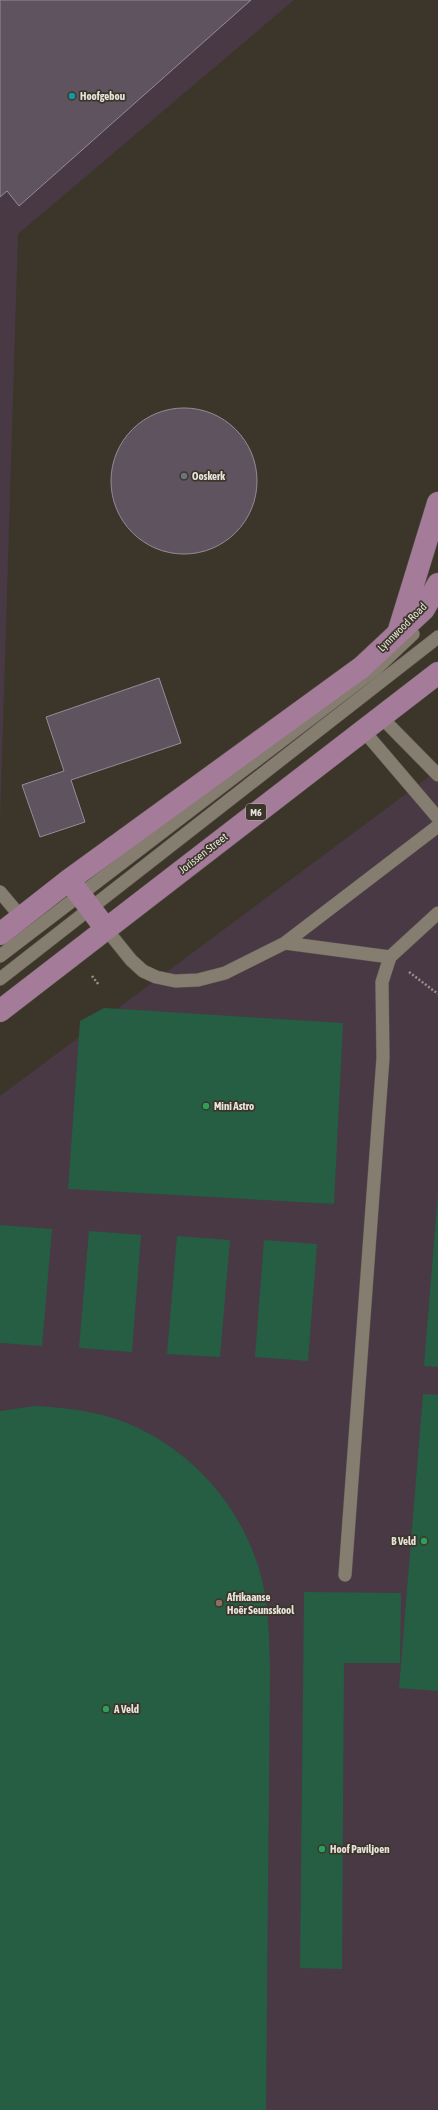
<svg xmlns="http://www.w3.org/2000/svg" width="438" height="2110" viewBox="0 0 438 2110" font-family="'Asap Condensed',sans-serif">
<rect width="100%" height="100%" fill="#3c362a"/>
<path fill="#483945" d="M0,0H294L18,234L0,822Z
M438,770V2110H0V1096Z"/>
<path fill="#255e42" d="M104,1008L343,1023L334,1204L68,1189L80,1021Z
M438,1192V1367L424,1366Z
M0,1225L52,1229L42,1346L0,1343Z
M89,1231L141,1235L132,1352L79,1348Z
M177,1236L230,1240L220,1357L167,1354Z
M264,1240L317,1244L308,1361L255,1357Z
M423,1394L438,1395V1691L399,1688Z
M35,1406C66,1408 98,1411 127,1423C197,1452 249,1515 264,1589C269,1615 269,1642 270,1668L266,2110H0V1411Z
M304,1592L401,1593L400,1663H344L342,1969L300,1968Z"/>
<path fill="#5e535e" stroke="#968b96" d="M0,0H251L19,206L7,191L0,197Z
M111 481a73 73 0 1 1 146 0a73 73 0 1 1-146 0Z
M159,678L181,743L71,780L85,822L40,837L22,785L64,771L46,717Z"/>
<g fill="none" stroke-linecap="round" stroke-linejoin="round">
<g stroke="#5a544b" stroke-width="14">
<path id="service" d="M380,716L438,775
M363,730L438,818
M0,892L21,917
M106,929L131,960L143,971L156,977L175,981L198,980L225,973L285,943L438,826
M285,943L390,957
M0,956L377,668L413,634
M0,979L438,637
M345,1575L383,1058L382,982L390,957L438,913"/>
</g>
<g stroke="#5a544b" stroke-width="23">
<path id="primary" d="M399,630L438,503
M69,880L106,929
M0,934L69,880L362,667L424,609L438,584
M0,1011L438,673"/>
</g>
<path stroke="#979289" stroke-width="2.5" stroke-dasharray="2 2" stroke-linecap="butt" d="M409,972L438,994
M92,976L99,985"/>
<use href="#service" stroke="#857d70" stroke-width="13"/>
<use href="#primary" stroke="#a57b9a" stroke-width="22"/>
</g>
<circle fill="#0f9aa8" stroke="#3c362a" stroke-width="1.5" cx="72" cy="96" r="4"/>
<circle fill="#6b7280" stroke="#3c362a" stroke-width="1.5" cx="184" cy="476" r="4"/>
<g fill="#2e9e5b" stroke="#3c362a" stroke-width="1.5">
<circle cx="206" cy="1106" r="4"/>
<circle cx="424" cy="1541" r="4"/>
<circle cx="106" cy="1709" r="4"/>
<circle cx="322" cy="1849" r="4"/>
</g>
<circle fill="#8d6e63" stroke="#3c362a" stroke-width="1.5" cx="219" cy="1603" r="4"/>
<g text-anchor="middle" stroke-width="3.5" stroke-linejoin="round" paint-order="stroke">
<rect fill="#3c362a" stroke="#b4afa7" stroke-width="1" x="246" y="804" width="20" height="16" rx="3"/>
<g font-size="10" font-weight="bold" fill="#e7e3dc">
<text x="256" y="816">M6</text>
</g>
<g font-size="11" font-weight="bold" fill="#e7e3dc" stroke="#3c362a" text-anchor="start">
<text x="80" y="100">Hoofgebou</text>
<text x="192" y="480">Ooskerk</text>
<text x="214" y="1110">Mini Astro</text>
<text x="416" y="1545" text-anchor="end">B Veld</text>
<text x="227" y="1601">Afrikaanse<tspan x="227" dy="13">Hoër Seunsskool</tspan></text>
<text x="114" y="1713">A Veld</text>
<text x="330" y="1853">Hoof Paviljoen</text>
</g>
<g font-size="11" fill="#e7e3dc" stroke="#3c362a">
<text transform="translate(402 627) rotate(-45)" y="4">Lynnwood Road</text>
<text transform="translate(203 853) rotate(-38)" y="4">Jorissen Street</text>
</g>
</g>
</svg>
